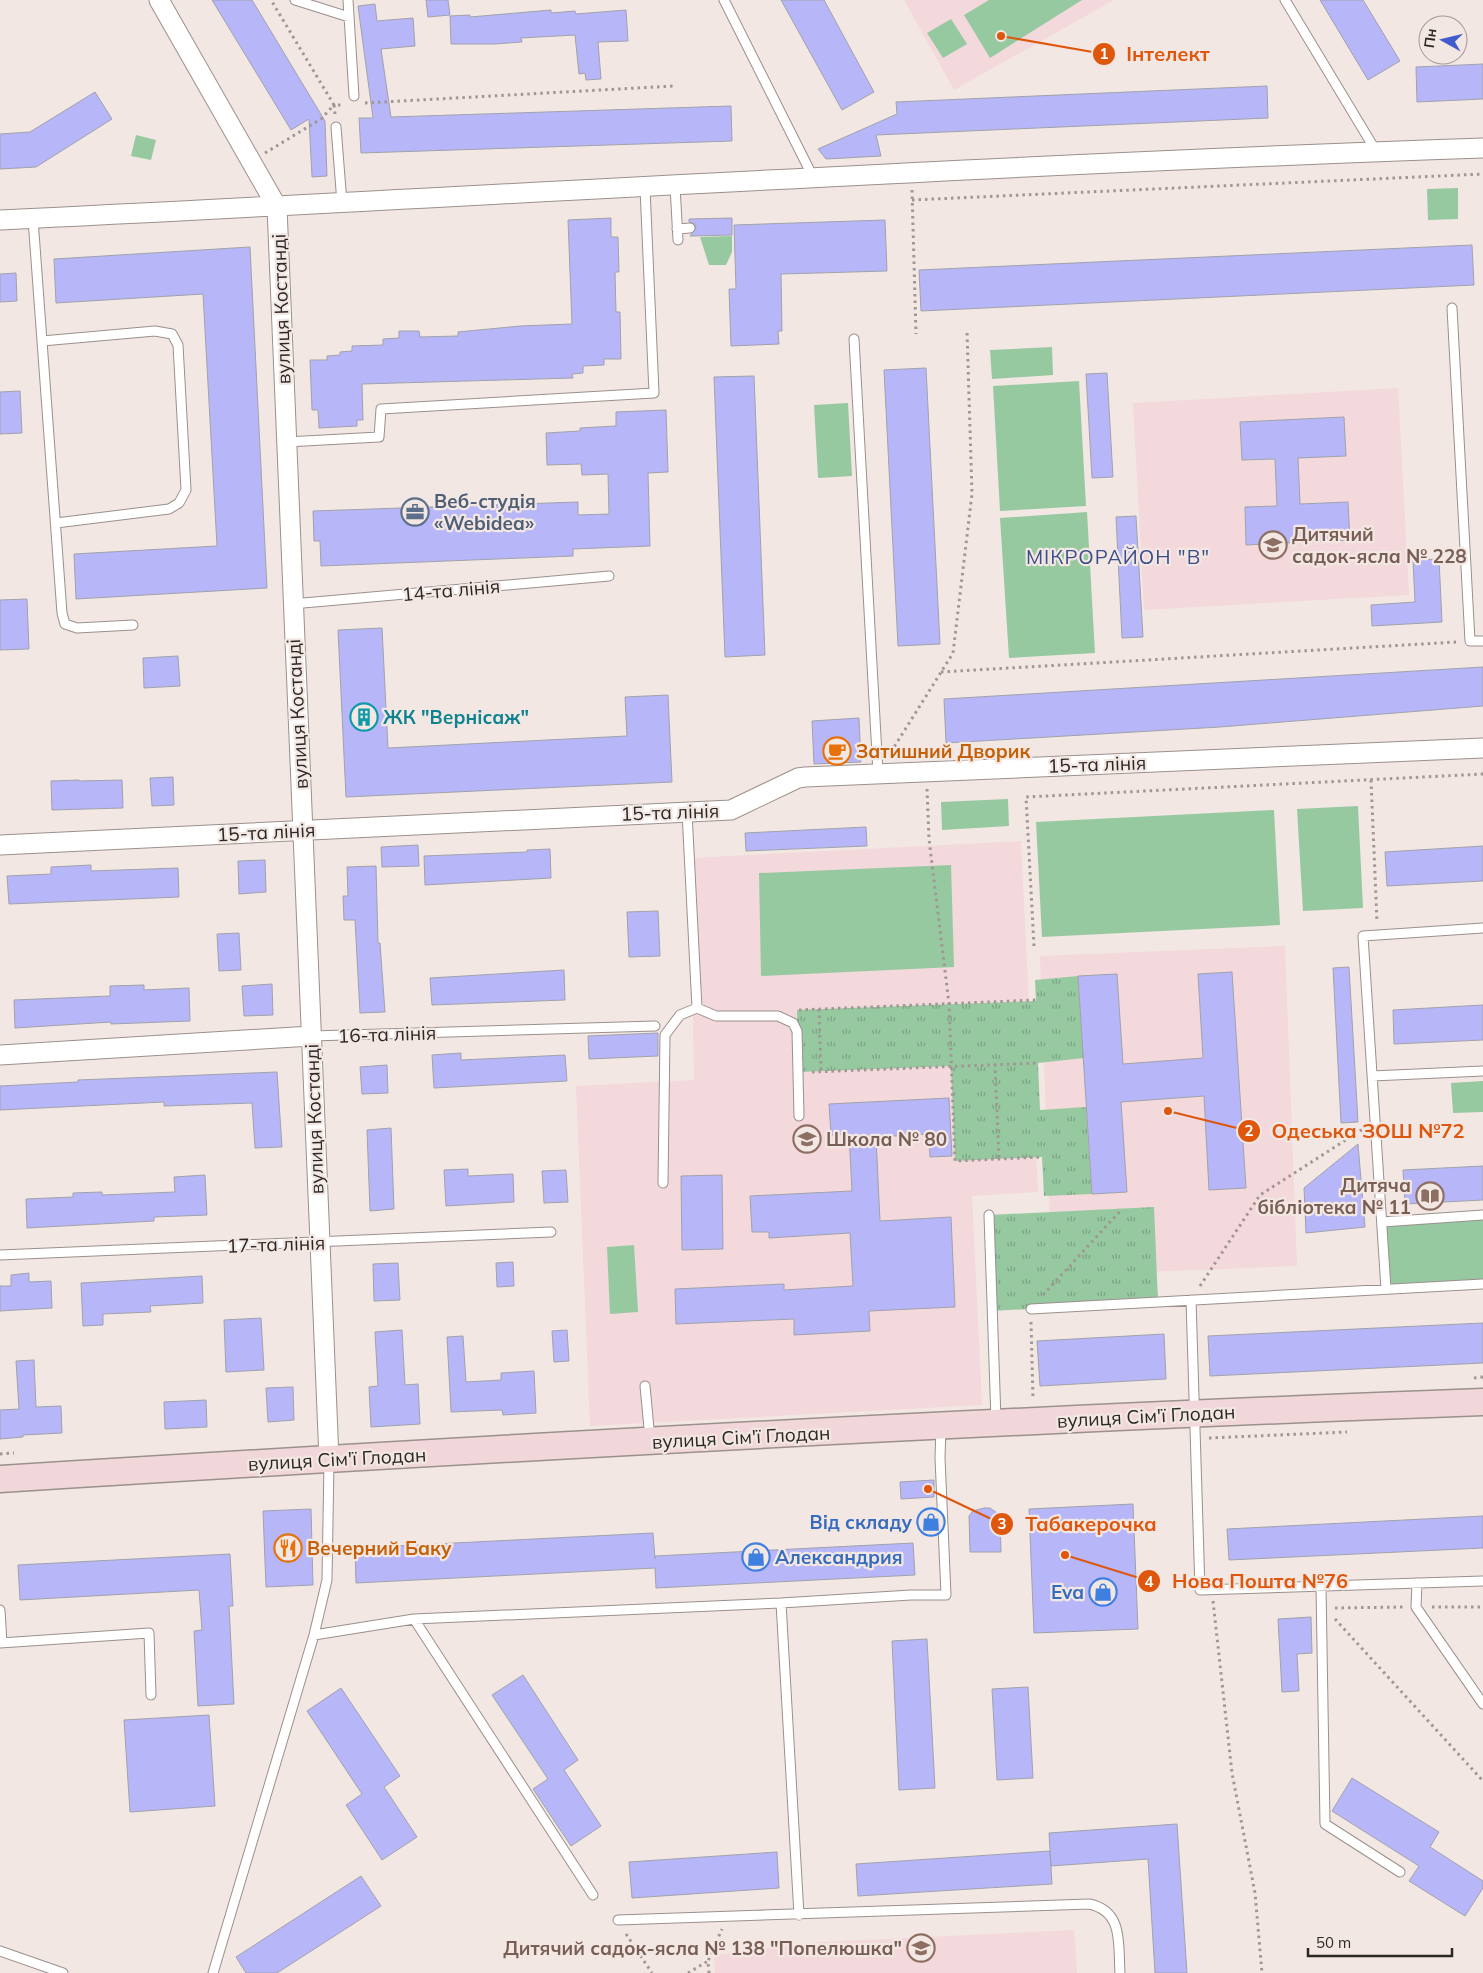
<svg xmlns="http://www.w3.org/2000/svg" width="1483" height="1973" viewBox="0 0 1483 1973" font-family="Mulish,sans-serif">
<defs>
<pattern id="grass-tufts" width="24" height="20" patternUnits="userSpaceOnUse" patternTransform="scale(1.25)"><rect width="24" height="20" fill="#97c9a1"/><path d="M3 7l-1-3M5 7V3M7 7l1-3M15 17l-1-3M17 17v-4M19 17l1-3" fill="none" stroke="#7ba383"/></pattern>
</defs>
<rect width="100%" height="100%" fill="#f3e7e3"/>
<path fill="#f3d8dc" d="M904,0H1114L954,90Z
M1398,388L1409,595L1144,610L1133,403Z
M1021,841L1038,1192L972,1196L982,1405L590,1426L576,1086L694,1080L690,858Z
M1285,946L1297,1266L1052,1276L1040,956Z
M1074,1930L1077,1973H715L714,1955L820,1942Z"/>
<path fill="url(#grass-tufts)" d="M1078,976L1084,1058L1038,1063L1040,1110L1086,1107L1092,1194L1044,1196L1042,1157L955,1161L951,1066L799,1072L797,1010L1036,1001L1035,980Z
M1154,1207L1158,1302L992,1311L989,1215Z"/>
<path fill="#97c9a1" d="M989,0H1082L990,58L964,15Z
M951,19L967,44L943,58L927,33Z
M136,135L156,140L151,160L131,156Z
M1458,188V219L1428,220L1427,189Z
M732,236V252L726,265H709L700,237Z
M1052,347L1053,375L992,379L990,350Z
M1079,381L1086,506L1000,511L993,386Z
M848,403L852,476L818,478L814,405Z
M1087,512L1095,653L1009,658L1000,518Z
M1008,799L1009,826L942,830L941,802Z
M1358,806L1363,908L1303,911L1297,809Z
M1274,810L1280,925L1042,937L1036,822Z
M951,865L954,967L761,976L759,873Z
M1483,1081V1112L1453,1113L1451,1083Z
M1483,1215V1284L1386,1289L1382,1222Z
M634,1245L638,1312L610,1314L607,1247Z"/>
<path fill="#b6b6f9" stroke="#a1a2ab" d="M212,0H252L325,121L327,176L312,177L309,119L291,130Z
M426,0H448L450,15L428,17Z
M781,0H824L874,92L842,110Z
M1320,0H1363L1400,61L1368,80Z
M375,4L377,21L413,18L415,46L381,49L391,117L731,106L732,141L361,153L359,118H373L358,6Z
M551,10V13L575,11L576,14L626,10L628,41L598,42L601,79L586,80L585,73L579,74L575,35L521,38L522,42L495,44H451L450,16L470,15V17Z
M1483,64V99L1417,102L1416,67Z
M1267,86L1268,118L876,135L881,156L826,159L818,149L897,114L896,102Z
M95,92L112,119L36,167L0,169V134L30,132Z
M611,218V237H618L619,272H615L616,312H620L621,359H604V365L583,366V373L572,374L573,378L362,384L363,420H357V426L319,428L318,410H312L310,360H327V356L340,355V352L352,351V346L383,345V339L399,338V331H419L420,337L458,336V332L520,326L572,324L568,220Z
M732,218V235L690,236L696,228L695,224L689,222V219Z
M885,220L887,271L781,274L782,331H778L779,344L731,346L729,289H736L734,225Z
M1472,245L1474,285L921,311L919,270Z
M250,247L267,588L76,599L74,554L217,546L203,294L56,303L54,259Z
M16,273L17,301L0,302V274Z
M926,368L940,644L898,646L884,370Z
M1107,373L1113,477L1092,478L1086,374Z
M754,376L765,655L725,657L714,377Z
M20,391L22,433L0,434V392Z
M666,410L668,472L648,473L650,546L573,549V556L321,566L320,541H314L313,511L578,502V515L609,514L608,474L582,475L581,464L547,465L546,433L580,431V428L616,426V412Z
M1344,417L1346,456L1298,458L1300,504L1348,502L1350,540L1246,545L1245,507L1277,506L1275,459L1242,460L1240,422Z
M1136,516L1143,637L1122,638L1116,517Z
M1439,559L1442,622L1372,626L1371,605L1415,602L1413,560Z
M27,599L29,649L0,650V600Z
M382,628L388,748L627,736L625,697L668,695L672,782L346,797L338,630Z
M178,656L180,686L144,688L143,658Z
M1483,667V706L1220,727L946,743L944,699Z
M859,718L861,762L814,764L812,721Z
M173,777L174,805L152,806L150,778Z
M79,780V781L122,780L123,808L52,810L51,781Z
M866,827L867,846L746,851L745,833Z
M418,845L419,866L382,867L381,847Z
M1483,846V881L1387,886L1385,852Z
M550,849L551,878L425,885L424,856L527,852V850Z
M265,860L266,892L239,894L238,861Z
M91,865V871L178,868L179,897L9,904L7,876L51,874V867Z
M376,866L378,943H380L385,1012L360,1013L355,920H344L343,896H348L347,867Z
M658,911L660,956L629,957L627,912Z
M239,933L241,970L219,971L217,934Z
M1349,967L1358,1122L1341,1123L1333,968Z
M564,970L565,1000L432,1005L430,978Z
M1232,972L1246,1188L1209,1190L1204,1096L1121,1102L1127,1192L1092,1194L1078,976L1117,974L1123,1064L1203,1058L1198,974Z
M272,984L273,1015L244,1016L242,986Z
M144,985V990L189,988L190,1021L111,1024V1022L15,1028L14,1000L110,996V986Z
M1483,1005V1040L1394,1044L1393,1010Z
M658,1033V1056L589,1059L588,1036Z
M461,1053V1060L565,1055L567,1081L434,1088L432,1055Z
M387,1065L388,1093L362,1094L360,1067Z
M277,1072L282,1147L255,1148L252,1103L164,1106V1102L0,1110V1086L78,1082V1080Z
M949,1098L952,1156L930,1157L929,1134L876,1137L880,1221L951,1217L955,1307L869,1311L870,1331L794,1335V1319L676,1324L675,1289L784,1284V1290L853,1286L850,1233L769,1238V1232H752L750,1196L852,1191L849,1134L831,1135L829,1104Z
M391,1128L394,1209L370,1211L367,1130Z
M1358,1144L1365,1227L1306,1233L1304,1188Z
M1483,1166V1200L1405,1204L1403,1170Z
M468,1169V1176L513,1174L514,1202L446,1206L444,1170Z
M566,1170L568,1202L544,1203L542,1171Z
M205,1175L207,1215L154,1217V1221L27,1228L26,1199L73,1197V1193L102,1192V1195L175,1192L174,1177Z
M722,1175L723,1249L682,1250L681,1176Z
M513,1262L514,1286L497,1287L496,1263Z
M398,1263L400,1300L374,1301L373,1264Z
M29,1273V1282L51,1281L52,1308L0,1311V1286H11V1275Z
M202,1276L203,1303L150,1306L151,1312L103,1314V1325L83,1326L81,1283Z
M261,1318L264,1370L226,1372L224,1320Z
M1483,1323V1363L1210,1376L1208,1336Z
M402,1330L405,1385L418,1384L420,1424L371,1427L369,1387L378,1386L375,1332Z
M567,1330L569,1361L554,1362L552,1331Z
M1164,1334L1166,1379L1040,1386L1037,1341Z
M463,1336L466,1382L501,1380V1373L534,1371L536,1413L503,1415L502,1410L451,1412L447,1337Z
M34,1360L36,1407L61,1406L62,1433L23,1435V1437L0,1439V1410L19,1409L16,1361Z
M293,1387L294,1420L268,1422L266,1388Z
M206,1400L207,1427L165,1429L164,1402Z
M934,1480V1497L901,1499L900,1482Z
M1133,1504L1138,1629L1034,1633L1029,1509Z
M984,1508H990L1000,1515L1001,1552H970L969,1516L973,1511Z
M311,1509L313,1585L266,1587L263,1511Z
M1483,1516V1548L1229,1560L1227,1529Z
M653,1533L655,1559V1556L913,1543L915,1575L656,1588L655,1568L356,1583L355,1548Z
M230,1554L233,1606H229L234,1704L198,1706L194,1631L202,1630L199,1590L20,1600L18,1565Z
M1311,1617L1312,1653L1297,1654L1299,1691L1282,1692L1278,1619Z
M927,1639L935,1788L899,1790L892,1641Z
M523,1675L578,1760L564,1770L601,1826L571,1846L533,1789L548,1779L492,1695Z
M1028,1687L1033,1778L997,1780L992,1689Z
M341,1688L400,1776L384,1787L417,1837L382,1860L346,1805L362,1794L307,1711Z
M209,1715L215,1806L130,1812L124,1720Z
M1352,1778L1439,1832L1430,1847L1483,1881V1888L1465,1916L1409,1881L1419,1866L1332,1811Z
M1177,1824L1187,1973H1155L1148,1859L1051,1866L1049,1833Z
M1050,1851L1052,1884L858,1896L856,1864Z
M777,1852L779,1888L632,1898L629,1862Z
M361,1876L381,1906L277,1973H246L236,1957Z"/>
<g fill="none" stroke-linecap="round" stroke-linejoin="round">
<g stroke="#9a908c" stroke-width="11">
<path id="lane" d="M295,0L349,17
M348,0L354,96
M724,0L813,177
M1285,0L1376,151
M336,127L342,203
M675,186L678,240
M33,219L62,613L65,624L77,628L133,625
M677,229L690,228
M1452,308L1470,641H1483
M854,339L878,773
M42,341L155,331L172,334L178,345L186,490L179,503L169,509L56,523
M286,442L379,437L381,409L654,393L645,188
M292,604L609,576
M687,812L697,1008
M311,1036L655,1026
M1372,1076L1483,1071
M663,1183L665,1035L680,1015L697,1008L716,1016H778L793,1023L797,1031L799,1116
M989,1215L996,1420
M1382,1222L1483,1215
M0,1255L551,1232
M1386,1289L1363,936L1483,928
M1191,1300L1200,1590L1483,1581
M1031,1309L1483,1284
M645,1386L650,1439
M1417,1583L1416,1607L1483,1704
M1321,1586L1325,1824L1400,1872
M0,1610L2,1643
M414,1619L593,1895
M314,1635L414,1619L781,1603
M0,1643L149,1633L151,1695
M799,1915L781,1603L911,1595H946L940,1458L941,1427
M618,1920L1089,1904C1124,1911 1118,1945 1120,1973
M0,1951L63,1973
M213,1973L314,1635L327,1580L329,1461"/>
</g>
<g stroke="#9a908c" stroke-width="21">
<path id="street" d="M159,0L277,207L329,1459
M0,220C494,196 988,165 1483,148
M0,845L731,810L798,778L805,777L1483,748
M0,1055L311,1036"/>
</g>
<g stroke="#9a908c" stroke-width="29">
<path id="secondary" d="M0,1479C494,1448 988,1420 1483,1402"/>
</g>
<path stroke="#a09794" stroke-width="3" stroke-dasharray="2.5 4" stroke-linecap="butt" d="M365,103L673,86
M335,114L334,105H343
M265,153L321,119L334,105L271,0
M912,190L916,334
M912,200L1483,174
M941,672L1456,642
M891,752L953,653L972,494L967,331
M1371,780L1377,922
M927,789L929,839L949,1004L955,1161L1042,1157
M1034,946L1026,797L1483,774
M819,1009L821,1071
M799,1010L1036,1000
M995,1064L999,1159
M812,1072L1038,1063
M1200,1286L1260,1195L1363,1129
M1043,1295L1122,1209
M1031,1322L1033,1399
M1474,1378L1483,1377
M1209,1438L1347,1432
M0,1454L14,1453
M1213,1601L1232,1773L1255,1893L1262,1973
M1432,1607H1483
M1335,1608L1403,1607
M1335,1619L1483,1781
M626,1934L652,1973
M688,1973L708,1961
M709,1973L708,1961L722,1929"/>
<use href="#lane" stroke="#fff" stroke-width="9"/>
<use href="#street" stroke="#fff" stroke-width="19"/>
<use href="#secondary" stroke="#f2d7da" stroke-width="26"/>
</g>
<defs>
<g id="office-ring" transform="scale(1.4375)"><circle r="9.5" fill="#f3e7e3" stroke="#5c6f8a" stroke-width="1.5"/><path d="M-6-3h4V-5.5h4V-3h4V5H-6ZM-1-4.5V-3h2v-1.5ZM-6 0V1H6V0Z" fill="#5c6f8a"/></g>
<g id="school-ring" transform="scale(1.4375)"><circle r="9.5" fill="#f3e7e3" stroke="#8d6e63" stroke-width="1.5"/><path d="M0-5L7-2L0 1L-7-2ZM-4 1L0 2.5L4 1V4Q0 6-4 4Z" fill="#8d6e63"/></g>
<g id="building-ring" transform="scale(1.4375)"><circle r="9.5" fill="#f3e7e3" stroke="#0f9aa8" stroke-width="1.5"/><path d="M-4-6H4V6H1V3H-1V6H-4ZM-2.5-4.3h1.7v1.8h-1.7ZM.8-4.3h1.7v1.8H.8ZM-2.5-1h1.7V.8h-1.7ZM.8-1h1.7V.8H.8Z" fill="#0f9aa8"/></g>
<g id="cafe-ring" transform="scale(1.4375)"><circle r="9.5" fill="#f3e7e3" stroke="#e8710a" stroke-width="1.5"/><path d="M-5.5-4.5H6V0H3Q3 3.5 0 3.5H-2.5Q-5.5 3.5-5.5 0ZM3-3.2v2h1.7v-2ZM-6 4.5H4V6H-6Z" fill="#e8710a"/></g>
<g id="library-ring" transform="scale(1.4375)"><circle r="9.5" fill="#f3e7e3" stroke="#8d6e63" stroke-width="1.5"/><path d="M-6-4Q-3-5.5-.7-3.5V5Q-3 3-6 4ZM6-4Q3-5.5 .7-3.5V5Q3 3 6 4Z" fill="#8d6e63"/></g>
<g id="shop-ring" transform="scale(1.4375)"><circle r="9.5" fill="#f3e7e3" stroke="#3f7fe0" stroke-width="1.5"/><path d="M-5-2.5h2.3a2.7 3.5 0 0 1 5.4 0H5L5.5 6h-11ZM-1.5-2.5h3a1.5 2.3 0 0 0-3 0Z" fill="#3f7fe0"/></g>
<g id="restaurant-ring" transform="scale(1.4375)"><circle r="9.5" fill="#f3e7e3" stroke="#e8710a" stroke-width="1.5"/><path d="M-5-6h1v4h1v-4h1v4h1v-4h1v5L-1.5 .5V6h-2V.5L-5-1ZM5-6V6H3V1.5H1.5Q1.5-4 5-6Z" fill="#e8710a"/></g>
</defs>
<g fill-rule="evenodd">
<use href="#office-ring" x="415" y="512"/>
<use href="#school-ring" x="1273" y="545"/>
<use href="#building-ring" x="364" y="717"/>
<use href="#cafe-ring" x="837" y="751"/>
<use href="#school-ring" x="807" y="1139"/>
<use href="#library-ring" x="1430" y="1196"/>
<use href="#shop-ring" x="931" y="1522"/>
<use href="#restaurant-ring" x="288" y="1548"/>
<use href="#shop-ring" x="756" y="1557"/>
<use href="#shop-ring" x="1103" y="1592"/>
<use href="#school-ring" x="921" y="1948"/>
</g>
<g text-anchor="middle" stroke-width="4.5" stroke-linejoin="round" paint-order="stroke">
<g font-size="19" fill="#2b2725" stroke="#f3e7e3">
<text transform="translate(281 309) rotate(-92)" y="7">вулиця Костанді</text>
<text transform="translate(451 590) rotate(-5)" y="7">14-та лінія</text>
<text transform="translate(297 714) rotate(-93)" y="7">вулиця Костанді</text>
<text transform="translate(1097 764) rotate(-2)" y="7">15-та лінія</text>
<text transform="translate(670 812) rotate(-2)" y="7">15-та лінія</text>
<text transform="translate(266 832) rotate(-3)" y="7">15-та лінія</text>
<text transform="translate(387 1034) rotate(-2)" y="7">16-та лінія</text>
<text transform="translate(314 1119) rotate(-92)" y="7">вулиця Костанді</text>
<text transform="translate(276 1244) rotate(-2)" y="7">17-та лінія</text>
<text transform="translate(1146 1416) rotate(-3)" y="7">вулиця Сім'ї Глодан</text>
<text transform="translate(741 1437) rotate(-3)" y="7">вулиця Сім'ї Глодан</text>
<text transform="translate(337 1459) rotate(-3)" y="7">вулиця Сім'ї Глодан</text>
</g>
<g font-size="19" font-weight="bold" fill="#4e5e75" stroke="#f3e7e3" text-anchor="start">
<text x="434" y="508">Веб-студія<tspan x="434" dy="22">«Webidea»</tspan></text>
</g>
<g font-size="19" font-weight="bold" fill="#785e54" stroke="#f3e7e3" text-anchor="start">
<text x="1292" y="541">Дитячий<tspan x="1292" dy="22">садок-ясла № 228</tspan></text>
<text x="826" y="1146">Школа № 80</text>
<text x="1411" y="1192" text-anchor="end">Дитяча<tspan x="1411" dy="22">бібліотека № 11</tspan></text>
<text x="902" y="1955" text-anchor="end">Дитячий садок-ясла № 138 "Попелюшка"</text>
</g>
<g font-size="19" font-weight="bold" fill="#0d838f" stroke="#f3e7e3" text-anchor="start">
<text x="383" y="724">ЖК "Вернісаж"</text>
</g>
<g font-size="19" font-weight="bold" fill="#c56008" stroke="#f3e7e3" text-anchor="start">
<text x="856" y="758">Затишний Дворик</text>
<text x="307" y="1555">Вечерний Баку</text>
</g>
<g font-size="19" font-weight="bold" fill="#366cbe" stroke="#f3e7e3" text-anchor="end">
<text x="912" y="1529">Від складу</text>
<text x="775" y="1564" text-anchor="start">Александрия</text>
<text x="1084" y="1599">Eva</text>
</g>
<g font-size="20" letter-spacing="1" fill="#3c4e89" stroke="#f3e7e3">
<text x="1118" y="564">МІКРОРАЙОН "В"</text>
</g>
</g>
<path fill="none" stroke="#df560d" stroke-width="2" d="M1001 36L1104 54M1168 1111L1249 1131M928 1489L1002 1524M1065 1555L1149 1581"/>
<g fill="#df560d" stroke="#f3e7e3" stroke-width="2">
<circle cx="1001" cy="36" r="5"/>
<circle cx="1168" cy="1111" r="5"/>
<circle cx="928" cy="1489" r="5"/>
<circle cx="1065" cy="1555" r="5"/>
<circle cx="1104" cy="54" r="12"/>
<circle cx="1249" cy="1131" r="12"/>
<circle cx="1002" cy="1524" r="12"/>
<circle cx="1149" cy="1581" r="12"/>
</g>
<g font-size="15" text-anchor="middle" font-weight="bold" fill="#fff">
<text x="1104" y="59">1</text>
<text x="1249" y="1136">2</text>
<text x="1002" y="1529">3</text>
<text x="1149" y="1587">4</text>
</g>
<g font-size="20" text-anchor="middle" font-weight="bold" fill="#df560d" stroke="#f3e7e3" stroke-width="4.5" stroke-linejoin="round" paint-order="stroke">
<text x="1168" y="61">Інтелект</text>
<text x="1368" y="1138">Одеська ЗОШ №72</text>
<text x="1091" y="1531">Табакерочка</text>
<text x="1260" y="1588">Нова Пошта №76</text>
</g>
<g transform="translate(1443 40) rotate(278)"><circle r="24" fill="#f3e7e3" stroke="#a39a97"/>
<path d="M0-4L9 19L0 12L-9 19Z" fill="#425ccf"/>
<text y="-8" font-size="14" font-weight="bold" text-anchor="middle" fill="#2b2725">Пн</text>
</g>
<path d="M1308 1948v8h144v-8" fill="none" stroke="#2b2725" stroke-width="2.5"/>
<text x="1316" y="1948" font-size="15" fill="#2b2725" stroke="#f3e7e3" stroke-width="4" paint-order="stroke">50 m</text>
</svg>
